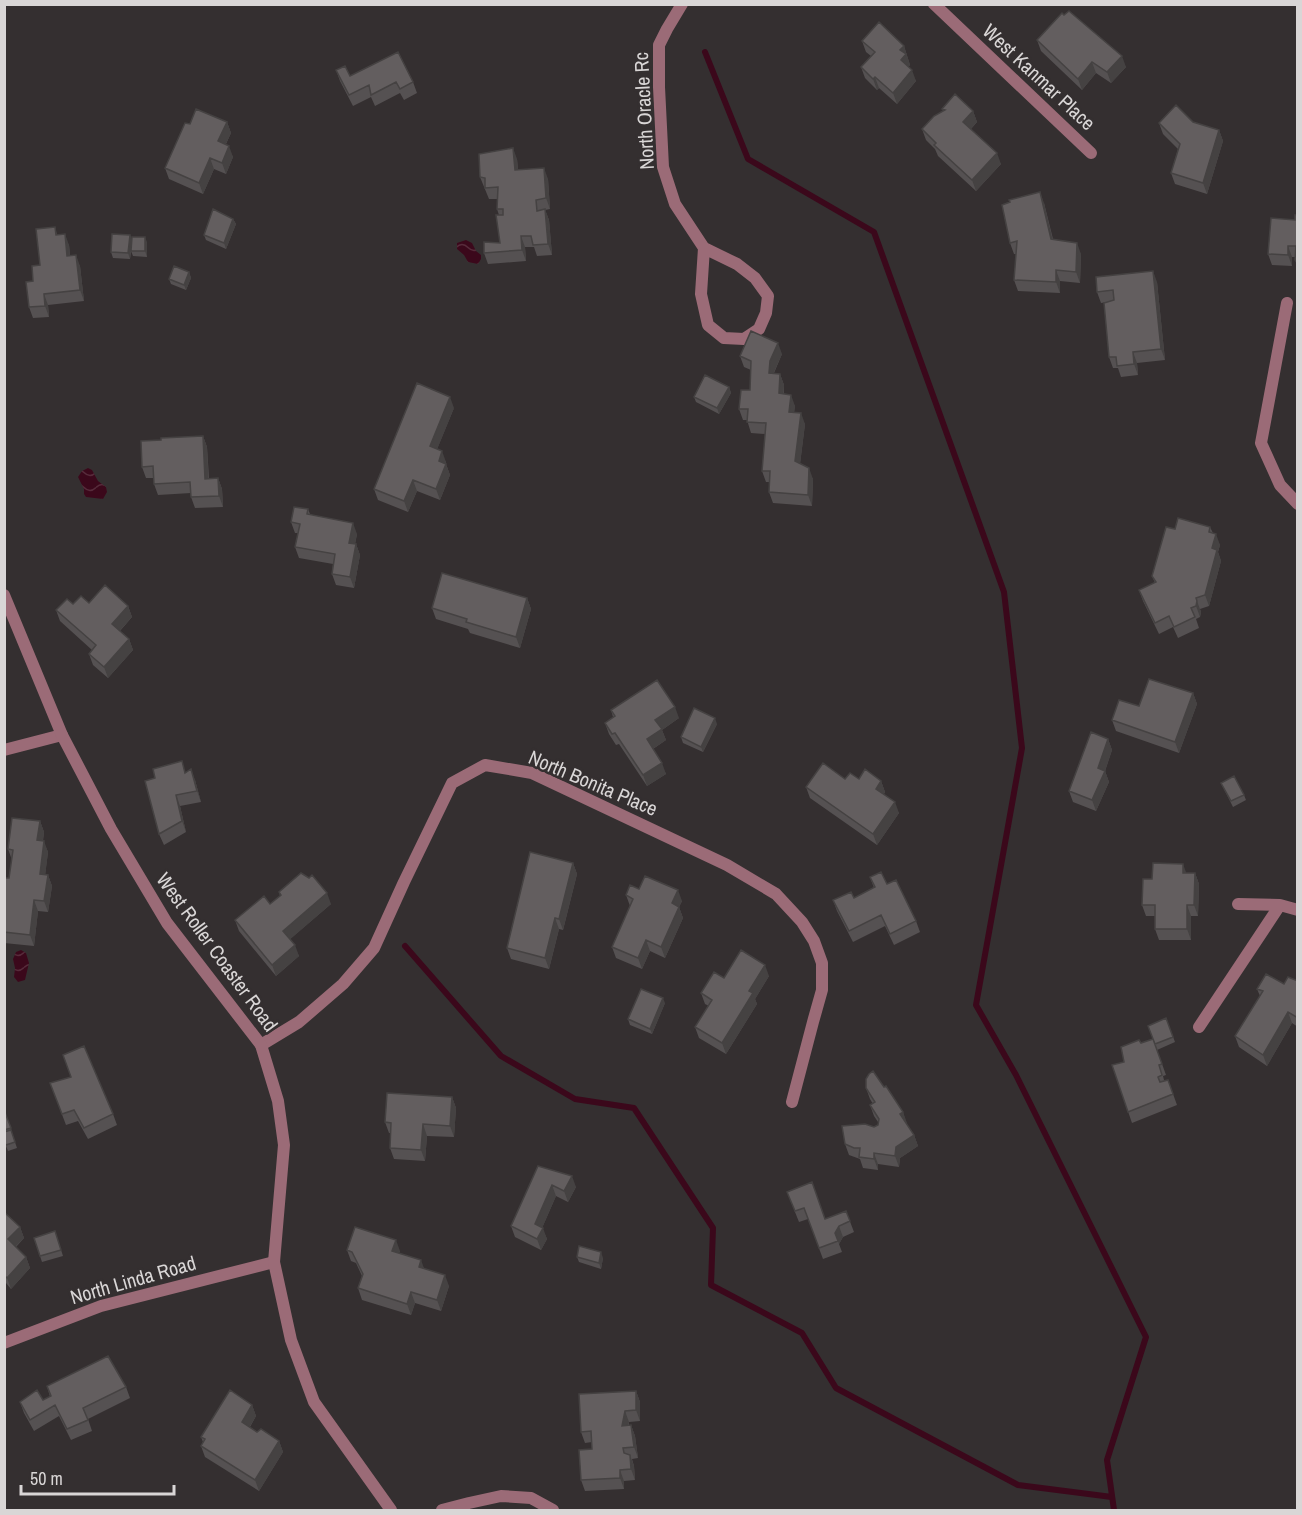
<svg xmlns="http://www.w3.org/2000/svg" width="1302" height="1515" viewBox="0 0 1302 1515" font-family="'Archivo Narrow',sans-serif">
<defs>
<pattern id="water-waves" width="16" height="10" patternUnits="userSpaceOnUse" patternTransform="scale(1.5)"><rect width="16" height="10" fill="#3b081b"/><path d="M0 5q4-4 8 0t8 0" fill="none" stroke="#572b3b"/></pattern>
</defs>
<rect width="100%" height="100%" fill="#342f30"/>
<path fill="url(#water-waves)" d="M466,240L472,243L476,251L481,255V259L478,264L468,262L464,255L457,249V243Z
M88,468L92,470L98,481L106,487L107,492L103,499L86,497L84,494V489L78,477L82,471Z
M21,950L26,953L29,963L25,980L18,982L14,977L15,968L13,959L16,952Z"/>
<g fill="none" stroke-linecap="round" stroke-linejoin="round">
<path stroke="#3b081b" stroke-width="6" d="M705,52L748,159L874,232L1004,592L1022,748L976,1005L1016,1075L1146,1337L1107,1460L1114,1510
M405,946L501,1056L575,1099L634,1108L713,1228L711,1285L802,1333L836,1388L1018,1485L1112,1497"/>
<path stroke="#9b6b77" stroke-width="12" d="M682,4L667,29L659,45V87L663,167L675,204L704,248L737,264L755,278L768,296L766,313L759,329L744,339L724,338L708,325L701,294L704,248
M934,4L1091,153
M1287,303L1261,443L1280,485L1298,504
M4,750L62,735
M1238,904L1280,905
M1199,1027L1280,905L1298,910
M261,1045L299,1022L343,984L374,948L404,882L452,783L485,765L532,773L727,865L776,894L802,922L814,941L822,963V990L813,1022L792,1102
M4,1343L101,1306L274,1262
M442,1510L469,1503L501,1496L531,1498L553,1510"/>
<path stroke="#9b6b77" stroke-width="12" d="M4,595L62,735L111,829L167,923L261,1045L278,1101L284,1145L274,1262L291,1340L314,1402L391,1510"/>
</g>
<path fill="#555152" d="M1064,15L1126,67L1111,83L1096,73L1082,90L1041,51L1037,40Z
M862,41L904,46L910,65L908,67L916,81L897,104L879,88L877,90L865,78L861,67L871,56L866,52Z
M336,70L350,76L413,82L417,93L404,100L400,93L375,106L371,97L353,106L340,81Z
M942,109L973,111L977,122L971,129L1001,164L976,191L938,156L935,149L926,140L922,129L943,111Z
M227,122L231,133L226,144L233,157L226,174L214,169L203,194L169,179L165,168L190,124Z
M1193,122L1219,130L1223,141L1207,194L1175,184L1171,173L1178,149L1163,134L1159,123Z
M517,159L518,170L548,179L550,209L545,210L549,220L552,255L537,256L534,247H525L526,261L488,264L484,253L500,243L499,215L497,209L498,199H489L480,177Z
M1044,203L1053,239L1081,254L1080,283L1060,281V293L1018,291L1014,280L1016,254H1014L1010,243Z
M1298,215V268L1295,260V257H1292V266L1272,265L1268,254Z
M233,219L236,224L226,249L206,240L204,235Z
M55,227L57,235L69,245L70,255L80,266L84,301L48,305L49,317L33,318L29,307L33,281Z
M130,235L132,240L147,242V257L133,256L131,251L132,246L130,259L113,258L111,252Z
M189,272L191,278L186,290L171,284L169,279Z
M1157,282L1165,360L1137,363L1138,375L1121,377L1118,368H1113L1109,357L1107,302L1101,303L1097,292Z
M782,354L774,373L780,374L784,385V394L795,406L794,412L805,424L800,464L813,479L812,506L773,503L769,492L770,482H766L762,471L765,434L751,433L747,420H743L739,409L750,390L751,370L744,367L740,356Z
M729,387L731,393L719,414L696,402L694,397Z
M454,408L437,449L446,462V464L450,475L440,500L417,491L408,512L378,500L374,489Z
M203,436L207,447L209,478H218L222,489L223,507L195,508L191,497V493L158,495L154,484V478H146L142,467L161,440Z
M308,509L310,514L357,534L355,544H356L360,555L354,588L336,585L332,574L333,564L299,558L295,547L298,533H295L291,522Z
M1210,527L1213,533L1220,545L1218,552L1221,561L1209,606L1200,609L1201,612L1200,617L1196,619L1199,628L1178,638L1173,627L1159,634L1143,601L1139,590L1155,583L1152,576L1175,529Z
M527,598L531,609L520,648L470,633L468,629L436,619L432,608Z
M89,603L128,606L132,617L120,631L129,639L133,650L108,678L93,665L89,654L92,650L60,621L56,610L73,604Z
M1193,693L1197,704L1179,753L1116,731L1112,720L1139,706Z
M611,710L679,718L662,730L666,740L653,749L666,774L647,786L619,744L616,745L609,734L605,723L613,717Z
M717,724L703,752L683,743L681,737Z
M1108,739L1112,750L1105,771L1109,782L1096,811L1073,802L1069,791Z
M186,772L195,780L201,802L180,806L186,832L164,845L159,834Z
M845,779L881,781L885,792L884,794L899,813L877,845L810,798L806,787Z
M1221,783L1244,795L1246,800L1233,807Z
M40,821L44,832L43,841L48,852L45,875H48L52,886L48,912L38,911L34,946L4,943V878H9L12,860L8,849Z
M573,863L577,874L563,930L559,929L549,969L511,959L507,948Z
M1187,873H1195L1199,884L1198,916H1191V940H1159L1155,929V916H1146L1142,905L1152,879Z
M870,877L887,884L916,921L920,932L894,945L885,926L853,942L837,911L833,900L854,898L874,888Z
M639,889L682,901L679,907L683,918L665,958L650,951L642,969L616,958L612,947L630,906L626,895Z
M279,892L331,904L290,939L299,956L276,976L239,931L235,920L270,904L280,896Z
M769,976L755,999L757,1004L726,1054L699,1038L695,1027L709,1006L705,1004L701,993L724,978Z
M1298,981V1027L1292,1023L1267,1066L1239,1047L1235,1036L1260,996L1257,989L1284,984Z
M665,1003L652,1034L630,1025L628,1019Z
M1166,1018L1175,1042L1157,1050L1166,1075L1163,1076L1164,1080H1168L1177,1105L1132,1123L1112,1065L1124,1062L1141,1043L1153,1039Z
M50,1083L113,1114L117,1125L88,1139L78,1121L66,1125Z
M884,1087L903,1112L906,1123L914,1135L918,1146L900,1158L899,1167L878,1164V1170L863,1168L860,1159L849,1155L845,1144L874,1127L878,1125V1122L874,1116L870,1105L873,1104L870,1099L866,1088Z
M452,1097L456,1108L454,1137L427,1136L425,1161L394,1159L390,1148L391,1133H389L385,1122Z
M4,1110L17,1148L8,1151L4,1141Z
M538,1166L576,1187L568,1202L556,1196L542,1228L547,1239L541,1250L515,1237L511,1226Z
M787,1192L825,1219L846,1211L854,1232L843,1237L839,1244L842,1252L823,1259L808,1219L799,1222Z
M4,1212L20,1227L24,1238L16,1247L26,1257L30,1268L11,1289L6,1283L4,1284Z
M55,1231L63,1256L42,1262L34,1238Z
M347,1250L400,1251L399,1253L424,1268L449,1286L441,1311L415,1303L411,1315L362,1300L358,1288L362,1276L356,1263L351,1261Z
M577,1257L603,1258L601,1269L579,1262Z
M47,1386L126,1387L130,1398L88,1419L92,1431L71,1440L59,1416L34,1431L24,1413L20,1402L43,1400L50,1397Z
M636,1391L640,1402V1421L629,1422V1426L631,1425L635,1436L638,1458L632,1459L634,1466L635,1480L624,1481V1489L585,1491L581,1480L592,1449V1442L585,1443L581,1432Z
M252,1405L256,1416L250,1427L257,1432L279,1441L283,1452L259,1491L205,1457L201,1446L203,1442L201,1437Z"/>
<path fill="#454242" d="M904,46L910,65L905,71L901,60L900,50Z
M1122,56L1126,67L1111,83L1107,72Z
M1092,62L1096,73L1082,90L1078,79Z
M912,70L916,81L897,104L893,93Z
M875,77L879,88L877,90L873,79Z
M973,111L977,122L967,133L963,122Z
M227,122L231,133L222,152L218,141Z
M1219,130L1223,141L1207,194L1203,183Z
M229,146L233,157L226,174L222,163Z
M513,148L517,159L519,181L515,170Z
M997,153L1001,164L976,191L972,180Z
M210,158L214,169L203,194L199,183Z
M544,168L548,179L550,209L546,198Z
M1040,192L1044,203L1055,250L1051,239Z
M545,209L549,220L552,255L548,244Z
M233,219L236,224L226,249L224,243Z
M65,234L69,245L71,267L67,256Z
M130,235L132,241L130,259L128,253Z
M521,236L525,247L526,261L522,250Z
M145,237L147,242V257L145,251Z
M1077,243L1081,254L1080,283L1076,272Z
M1288,246L1292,257V266L1288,255Z
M76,255L80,266L84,301L80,290Z
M1056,270L1060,281V293L1056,282Z
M1153,271L1157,282L1165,360L1161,349Z
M189,272L191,278L186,290L184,285Z
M44,294L48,305L49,317L45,306Z
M778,343L782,354L774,372L773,384L769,373L770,361Z
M1133,352L1137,363L1138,375L1134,364Z
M780,374L784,385L783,404L779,393Z
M729,387L731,393L719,414L717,408Z
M791,395L795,406L793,423L789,412Z
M450,397L454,408L434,457L430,446Z
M801,413L805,424L799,472L795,461Z
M203,436L207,447L209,490L205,479Z
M442,451L446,462L443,472L439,461Z
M446,464L450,475L440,500L436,489Z
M809,468L813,479L812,506L808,495Z
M218,478L222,489L223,507L219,496Z
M413,480L417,491L408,512L404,501Z
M353,523L357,534L353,554L349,543Z
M1216,534L1220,545L1218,552L1221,561L1209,606L1205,595L1212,548Z
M356,544L360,555L354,588L350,577Z
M527,598L531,609L520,648L516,637Z
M1197,601L1201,612L1200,617L1196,606Z
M128,606L132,617L116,635L112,624Z
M129,639L133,650L108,678L104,667Z
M1193,693L1197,704L1179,753L1175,742Z
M675,707L679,718L662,730L666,740L651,750L647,739L655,720Z
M715,718L717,724L703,752L701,747Z
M1108,739L1112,750L1105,771L1109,782L1096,811L1092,800L1098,768Z
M662,763L666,774L647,786L643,775Z
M191,769L195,780L201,802L197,791Z
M881,781L885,792L880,800L876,789Z
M176,795L180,806L186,832L182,821Z
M895,802L899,813L877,845L873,834Z
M40,821L44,832L41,851L37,840Z
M44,841L48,852L44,885L40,874Z
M573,863L577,874L563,930L559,919Z
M1183,864L1187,875L1183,873Z
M1195,873L1199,884L1198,916L1194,905Z
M48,875L52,886L48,912L44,901Z
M678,890L682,901L679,907L683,918L665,958L661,947L672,903Z
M327,893L331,904L287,942L283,931Z
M34,900L38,911L34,946L30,935Z
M1187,905L1191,916V940L1187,929Z
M555,918L559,929L549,969L545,958Z
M646,940L650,951L642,969L638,958Z
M295,945L299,956L276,976L272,965Z
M765,965L769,976L755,999L757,1004L726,1054L722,1043L749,991Z
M663,998L665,1003L652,1034L650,1029Z
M1288,1012L1292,1023L1267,1066L1263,1055Z
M452,1097L456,1108L454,1137L450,1126Z
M903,1112L907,1123L904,1125L900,1114Z
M423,1124L427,1136L425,1161L421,1150Z
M914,1135L918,1146L900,1158L899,1167L895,1156L896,1147Z
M874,1153L878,1164V1170L874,1159Z
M572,1176L576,1187L568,1202L564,1191Z
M552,1185L556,1196L539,1235L535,1224Z
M839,1226L843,1237L839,1244L835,1233Z
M20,1227L24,1238L12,1250L8,1239Z
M543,1228L547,1239L541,1250L537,1239Z
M396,1240L400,1251L396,1262L392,1251Z
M601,1252L603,1258L601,1269L599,1263Z
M26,1257L30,1268L11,1289L7,1278Z
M421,1260L425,1271L419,1267Z
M445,1275L449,1286L441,1311L437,1300Z
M411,1292L415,1303L411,1315L407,1304Z
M636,1391L640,1402V1421L636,1410Z
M252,1405L256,1416L246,1433L242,1422Z
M625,1411L629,1422L626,1437L622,1426Z
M631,1425L635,1436L638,1458L634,1447Z
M279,1441L283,1452L259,1491L255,1480Z
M630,1455L634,1466L635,1480L631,1469Z
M620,1470L624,1481V1489L620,1478Z"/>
<path fill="#635e5f" stroke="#454242" stroke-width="1.5" d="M1069,11L1122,56L1107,72L1092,62L1078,79L1037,40L1062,13L1064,15Z
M879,22L904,46L900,50L906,54L901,60L912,70L893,93L875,77L873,79L861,67L875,52L862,41Z
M398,52L413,82L400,89L396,82L371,95L369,85L349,95L336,70L345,66L350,76Z
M955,94L973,111L963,122L997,153L972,180L934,145L936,143L922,129L934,116L945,110L942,109Z
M1176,105L1193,122L1219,130L1203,183L1171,173L1180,144L1159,123Z
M196,109L227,122L218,141L229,146L222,163L210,158L199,183L165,168L185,123L190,124Z
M513,148L515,170L544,168L546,198L536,200L537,211L545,209L548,244L533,245L531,236H521L522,250L484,253V242L500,243L496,215H503V209H497L498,187L485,188V178L480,177L479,154Z
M1040,192L1051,239L1077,243L1076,272L1056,270V282L1014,280L1017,241L1010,243L1002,205L1010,202L1009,200Z
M213,209L233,219L224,243L204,235Z
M1295,215H1298V261L1295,260L1296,246H1288V255L1268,254L1271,218L1295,220Z
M55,227L56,235L65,234L67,256L76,255L80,290L44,294L45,306L29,307L26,282L33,281L32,266L40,265L36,229Z
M112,234L130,235L128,253L111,252Z
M132,237H145V251H131Z
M174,266L189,272L184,285L169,279Z
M1153,271L1161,349L1133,352L1134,364L1117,366L1116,357H1109L1104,303L1114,300L1113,290L1097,292L1096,277Z
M751,331L778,343L770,361L769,373L780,374L779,393L791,395L789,412L801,413L795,461L809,468L808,495L769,492L770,471H762L766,423L747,422L748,409H739L741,390H750L751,361L740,356Z
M705,375L729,387L717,408L694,397Z
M417,383L450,397L430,446L442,451L439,461L446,464L436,489L413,480L404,501L374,489Z
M203,436L205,479L218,478L219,496L191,497L190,482L154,484L153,466L142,467L141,441L161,440V438Z
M294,507L308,509L307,514L353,523L349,543L356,544L350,577L332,574L335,554L295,547L300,524L291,522Z
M1178,518L1210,527L1209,532L1216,534L1212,548L1217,550L1205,595L1196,598L1197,601L1196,606L1191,608L1195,617L1174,627L1169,616L1155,623L1139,590L1156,582L1152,576L1166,527L1175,529Z
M442,573L527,598L516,637L466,622L467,619L432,608Z
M105,585L128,606L112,624L129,639L104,667L89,654L96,645L56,610L67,599L73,604L81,596L89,603Z
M1149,679L1193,693L1175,742L1112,720L1119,700L1139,706Z
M657,680L675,707L655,720L662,729L647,739L662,763L643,775L615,733L612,734L605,723L615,716L611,710Z
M694,708L715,718L701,747L681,737Z
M1091,732L1108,739L1098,768L1105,771L1092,800L1069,791Z
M182,761L185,773L191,769L197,791L176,795L182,821L159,834L145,781L155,778L153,769Z
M823,763L845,779L850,773L859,779L865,769L881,781L876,789L895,802L873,834L806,787Z
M1234,776L1244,795L1231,801L1221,783Z
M12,818L40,821L37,840L44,841L40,874L48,875L44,901L34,900L30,935L4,932V878H9L13,850L8,849Z
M530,852L573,863L559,919L555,918L545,958L507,948Z
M1153,863L1183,864V873H1195L1194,905H1187V929H1155V905H1142L1143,879H1152Z
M881,872L887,884L896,880L916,921L890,934L881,915L849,931L833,900L851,892L854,898L875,887L870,877Z
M301,873L309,878L312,875L327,893L283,931L295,945L272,965L235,920L264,896L270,904L281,895L279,892Z
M645,876L678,890L672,903L679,907L661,947L646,940L638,958L612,947L633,899L626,895L630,885L639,889Z
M741,950L765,965L749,991L753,993L722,1043L695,1027L712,1000L701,993L714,972L724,978Z
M1266,974L1284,984L1288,977L1298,981V1018L1288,1012L1263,1055L1235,1036L1263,991L1257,989Z
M641,989L663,998L650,1029L628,1019Z
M1166,1018L1173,1037L1155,1044L1148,1026Z
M1153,1039L1162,1064L1159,1065L1162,1075L1158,1077L1160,1082L1168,1080L1173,1094L1128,1112L1112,1065L1124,1062L1121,1047L1139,1040L1141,1043Z
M84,1046L113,1114L84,1128L74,1110L62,1114L50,1083L71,1077L63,1055Z
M873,1071L884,1087L886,1086L903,1112L900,1114L914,1135L896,1147L895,1156L874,1153V1159L859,1157L860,1148H854L845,1144L842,1126L865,1124L874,1127L878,1125L879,1119L870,1105L875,1102L866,1088V1079L869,1074Z
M387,1093L452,1097L450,1126L423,1124L421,1150L390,1148L391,1123L385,1122Z
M4,1110L11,1128L4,1130Z
M11,1130L15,1142L6,1145L4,1141V1132Z
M538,1166L572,1176L564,1191L552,1185L535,1224L543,1228L537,1239L511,1226Z
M812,1182L825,1219L846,1211L850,1221L839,1226L835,1233L838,1241L819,1248L804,1208L795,1211L787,1192Z
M4,1212L20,1227L8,1239L26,1257L7,1278L4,1275Z
M355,1227L396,1240L392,1251L421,1260L419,1267L445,1275L437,1300L411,1292L407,1304L358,1288L363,1274L352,1252L347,1250Z
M55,1231L61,1250L40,1256L34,1238Z
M579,1246L601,1252L599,1263L577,1257Z
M108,1356L126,1387L83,1408L88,1420L67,1429L55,1405L30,1420L20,1402L37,1390L43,1400L51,1396L47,1386Z
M230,1390L252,1405L242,1422L257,1432L261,1429L279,1441L255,1480L201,1446L205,1439L201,1437Z
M636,1391V1410L625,1411L622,1426L631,1425L634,1447L623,1448L624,1453L630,1455L631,1469L620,1470V1478L581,1480L579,1450L592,1449L591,1431L581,1432L579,1394Z"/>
<g text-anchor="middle" stroke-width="5" stroke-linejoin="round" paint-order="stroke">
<g font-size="20" fill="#d9d6d6" stroke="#342f30">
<text transform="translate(1039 77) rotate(43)" y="7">West Kanmar Place</text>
<text transform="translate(644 111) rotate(-93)" y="7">North Oracle Rc</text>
<text transform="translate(593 783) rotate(23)" y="7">North Bonita Place</text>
<text transform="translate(217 952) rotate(54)" y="7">West Roller Coaster Road</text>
<text transform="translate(133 1280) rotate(-16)" y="7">North Linda Road</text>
</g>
</g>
<rect width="1302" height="1515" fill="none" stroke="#d9d6d6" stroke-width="12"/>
<path d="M21 1485v9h153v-9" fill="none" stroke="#d9d6d6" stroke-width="3"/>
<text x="30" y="1485" font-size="18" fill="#d9d6d6" stroke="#342f30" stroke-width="4.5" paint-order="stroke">50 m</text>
</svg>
